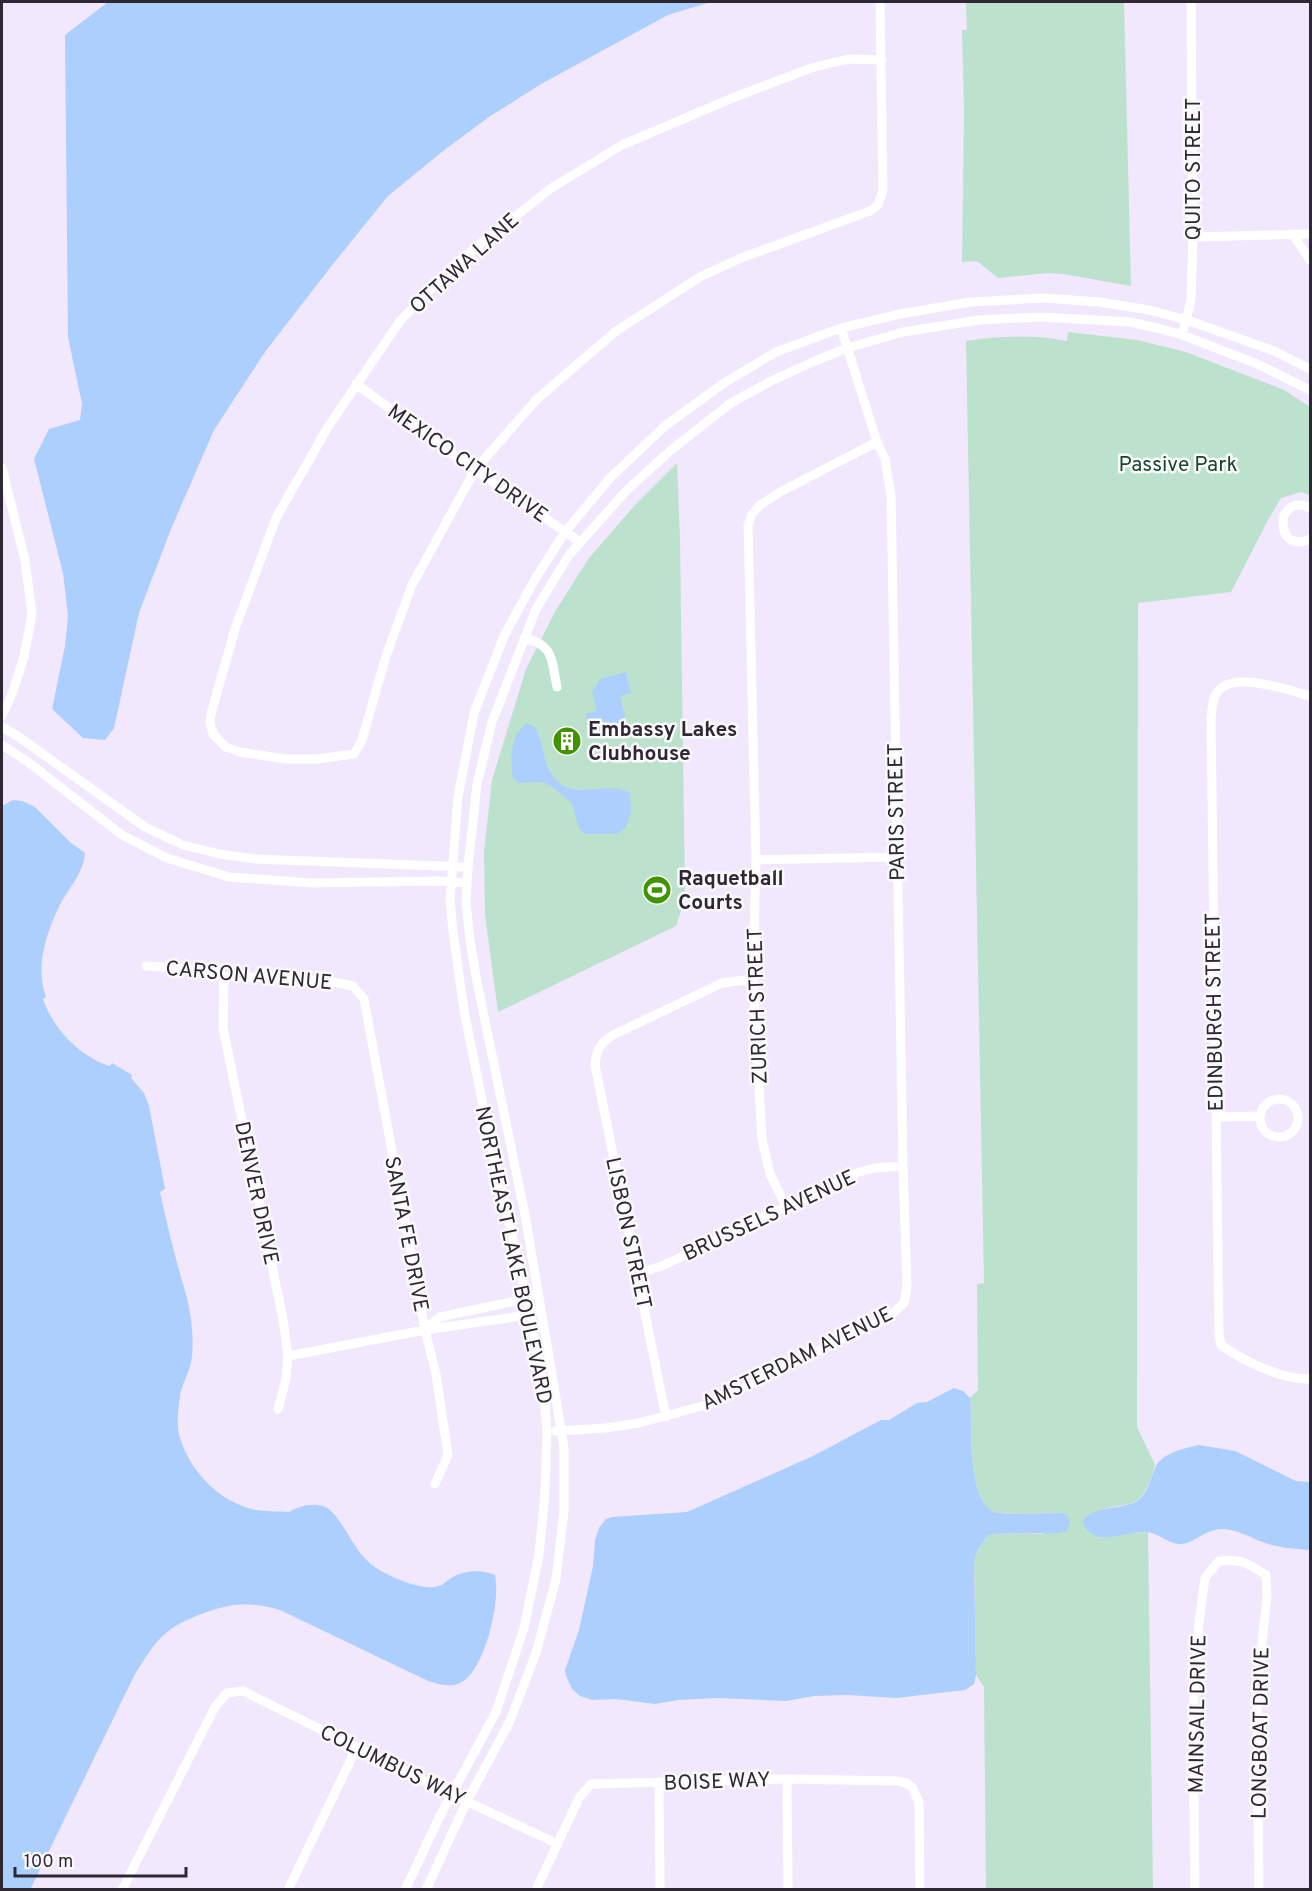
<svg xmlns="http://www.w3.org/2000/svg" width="1312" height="1891" viewBox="0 0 1312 1891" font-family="Overpass,sans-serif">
<rect width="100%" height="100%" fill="#f2e8fd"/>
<path fill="#bce1cd" d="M966,2H1124L1131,286L1063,274L1047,273L998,278L977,261L962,262L964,112L962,30H967Z
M1068,332L1137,340L1186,352L1284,390L1310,407V495L1301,492L1281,498L1267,522L1231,592L1138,603L1137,1427L1155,1465C1139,1523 1123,1494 1086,1517L1134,1533L1148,1532L1153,1889H986L984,1687L976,1675L974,1563C976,1550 981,1543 990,1534H1044L1063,1513C1051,1513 1001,1515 994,1512C966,1498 973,1426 970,1398L978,1390L977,1284L984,1283L966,341C1000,336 1034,334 1067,341Z
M677,463L680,539L685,899L676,926L498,1012L485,914L484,852L492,780L526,669L556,610L589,558L635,505Z"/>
<path fill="#adcffe" d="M108,2H711L668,15L541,84L489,117L443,151L388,196L333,264L265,352L214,430L171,529L139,613L114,728L105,740L83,738L52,709L65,646L68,616L63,573L34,459L49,429L80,420L82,404L68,337L65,35Z
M626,672L631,693L620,696L625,716L617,729L591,735L586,714L597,711L592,692L600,679Z
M527,723L534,726C543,739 542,756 549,770C569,807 604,778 630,793L631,812L626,827L617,834H585L579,829L572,803L555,789L544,782L519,783L513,778C510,760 510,734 527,723Z
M13,800L22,801L35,807L70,842L85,853C84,870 72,885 63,899C48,927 34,966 46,997L43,999C53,1029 80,1057 110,1066L112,1063L132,1075L131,1078L144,1093L149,1106L165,1189L160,1192C165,1214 170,1237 176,1259C182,1282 191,1306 192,1330C193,1340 193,1353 191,1362C189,1374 181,1385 180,1397C178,1410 176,1426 180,1438C190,1471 219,1501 252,1509C264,1512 277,1511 289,1512C300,1505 322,1500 332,1512C349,1530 355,1555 378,1569C393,1578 418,1589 435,1587C442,1586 445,1582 451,1578C463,1570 482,1569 495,1575C501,1600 485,1672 460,1683C449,1688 439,1684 428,1681L280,1610C266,1606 249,1603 234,1605C214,1608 181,1620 166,1633C153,1644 144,1660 135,1674L30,1890L2,1889V806Z
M954,1388L963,1391L970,1398C973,1426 966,1498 994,1512C1001,1515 1051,1513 1063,1513L1067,1515L1070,1523L1066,1531L1060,1533L990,1534C981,1543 976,1550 974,1563L976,1675L974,1684L965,1690L896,1698L848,1695L814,1696L786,1701L718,1698L678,1700L655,1704L616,1699L592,1700L580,1696L572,1689L566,1676L565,1670L579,1630L593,1566L595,1540L599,1528L606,1519L612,1517L687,1512L813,1456L881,1420H889L917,1403L927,1402Z
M1199,1445L1235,1451L1296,1481L1310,1482V1550C1296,1549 1280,1548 1265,1543C1251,1538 1237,1529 1222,1529C1205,1529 1193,1545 1179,1544C1167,1543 1157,1532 1145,1532C1125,1532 1092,1548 1083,1523C1088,1505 1123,1510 1137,1501C1148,1493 1150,1480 1155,1468C1161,1453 1185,1448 1199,1445Z"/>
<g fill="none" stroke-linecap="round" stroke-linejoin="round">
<path stroke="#fff" stroke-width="9" d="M880,2L883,190L878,205L870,211L741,258L700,277L616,331L536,400L475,470L412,585L386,656L362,740L354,754L317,759H285L240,752L226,747L213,734L210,723L211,714L235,629L276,518L328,427L400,321L455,264L550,189L622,145L735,97L811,68L848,59L882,60
M1293,235L1310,260
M1193,237L1310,234
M1182,335L1191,300L1193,237L1191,2
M356,384L475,470L580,542
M2,468L25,560L32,614L24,657L12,694L2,716
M1310,508C1274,491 1274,556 1310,539
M524,638C555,645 551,660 557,687
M1310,696C1288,690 1228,668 1215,696C1212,702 1212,712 1211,719L1219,1334L1221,1345C1243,1361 1283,1380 1310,1379
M2,727L19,737L145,827L183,845L220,854L255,859L468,867
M2,745L28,762L122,835L167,858L229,877L311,883L439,881L467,883
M756,860L897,857
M146,966L184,968L224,976L329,981L353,986L364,999L425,1330L436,1374L448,1455L435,1484
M224,976L223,1028L283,1319L288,1356L286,1379L278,1409
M1260 1118a19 19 0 1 1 38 0a19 19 0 1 1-38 0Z
M1216,1117L1260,1116
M786,1206L770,1174L762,1139L753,979L756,860L748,525L752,514L760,505L782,491L877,442
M638,1273L662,1266L859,1172L875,1168L903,1166
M425,1330L440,1317L511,1302L532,1295
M288,1356L425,1330L514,1317L533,1311
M666,1417L595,1065C596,1051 600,1044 611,1036L722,983L753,979
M555,1431L605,1428L639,1423L710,1404L891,1315L904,1303L907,1286L903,1166L891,495L885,459L877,442L841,328
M787,1779L788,1890
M659,1782L660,1890
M122,1890L215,1707L227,1693L243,1691L453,1795L558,1844
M288,1890L357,1747
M405,1890L440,1816L496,1712L524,1628L539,1555L545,1492L547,1432L544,1393L530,1312L491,1145L464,1011L453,931L450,900L458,797L474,713L504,636L535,579L565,532L611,477L665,426L724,383L776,352L841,328L900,314L970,302L1044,298L1099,302L1149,310L1187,320L1274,351L1310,369
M426,1890L467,1801L510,1721L536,1653L556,1579L564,1511V1448L552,1374L525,1215L477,982L470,941L466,902L468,867L477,784L492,722L536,609L569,555L627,490L671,450L731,403L771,381L815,361L847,348L903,332L979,320L1041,317L1130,322L1161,329L1182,335L1255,363L1310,390
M536,1890L579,1798L591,1784L787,1779L898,1781L906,1783L912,1787L919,1802L920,1890
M1195,1890L1193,1712L1199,1623L1205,1578L1219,1561C1241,1559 1248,1563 1266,1575L1267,1596L1257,1690L1259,1890"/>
</g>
<defs>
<g id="building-disc" transform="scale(1.5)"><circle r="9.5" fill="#409402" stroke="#fafafa"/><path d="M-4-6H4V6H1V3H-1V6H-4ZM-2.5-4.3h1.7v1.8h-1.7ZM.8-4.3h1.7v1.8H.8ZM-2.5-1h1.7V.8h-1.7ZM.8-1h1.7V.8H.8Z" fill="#fff"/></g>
<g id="stadium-disc" transform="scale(1.5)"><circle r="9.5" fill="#409402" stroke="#fafafa"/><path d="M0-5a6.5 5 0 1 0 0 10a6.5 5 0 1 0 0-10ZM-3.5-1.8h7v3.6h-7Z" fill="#fff"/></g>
</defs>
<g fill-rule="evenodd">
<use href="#building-disc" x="567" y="741"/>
<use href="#stadium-disc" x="657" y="890"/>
</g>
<g text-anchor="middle" stroke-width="5" stroke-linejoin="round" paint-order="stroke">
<g font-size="21" fill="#2e2835" stroke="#fafafa">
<text transform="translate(1193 169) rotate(-90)" y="7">QUITO STREET</text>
<text transform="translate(464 263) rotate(-42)" y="7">OTTAWA LANE</text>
<text transform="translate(468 463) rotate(35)" y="7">MEXICO CITY DRIVE</text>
<text transform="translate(896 812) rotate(-91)" y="7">PARIS STREET</text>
<text transform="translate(249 975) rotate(5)" y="7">CARSON AVENUE</text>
<text transform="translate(757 1006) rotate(-92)" y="7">ZURICH STREET</text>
<text transform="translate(1214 1012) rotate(-91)" y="7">EDINBURGH STREET</text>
<text transform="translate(257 1193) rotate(78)" y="7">DENVER DRIVE</text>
<text transform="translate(769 1215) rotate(-25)" y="7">BRUSSELS AVENUE</text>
<text transform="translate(629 1233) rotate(78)" y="7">LISBON STREET</text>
<text transform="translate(407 1234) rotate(79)" y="7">SANTA FE DRIVE</text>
<text transform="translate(514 1255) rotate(78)" y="7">NORTHEAST LAKE BOULEVARD</text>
<text transform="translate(797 1358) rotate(-26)" y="7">AMSTERDAM AVENUE</text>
<text transform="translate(1197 1714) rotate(-89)" y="7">MAINSAIL DRIVE</text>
<text transform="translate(1260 1733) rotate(-89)" y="7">LONGBOAT DRIVE</text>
<text transform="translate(393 1765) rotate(26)" y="7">COLUMBUS WAY</text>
<text transform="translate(717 1781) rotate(-2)" y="7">BOISE WAY</text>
</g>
<g font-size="21" fill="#164631" stroke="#fafafa">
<text x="1178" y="471">Passive Park</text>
</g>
<g font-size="21" font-weight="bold" fill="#2e2835" stroke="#fafafa" text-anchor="start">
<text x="588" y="736">Embassy Lakes<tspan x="588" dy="24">Clubhouse</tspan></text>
<text x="678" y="885">Raquetball<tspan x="678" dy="24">Courts</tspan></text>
</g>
</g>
<rect width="1312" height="1891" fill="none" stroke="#2e2835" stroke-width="6"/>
<path d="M15 1867v9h171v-9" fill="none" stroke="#2e2835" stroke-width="3"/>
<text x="24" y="1867" font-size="18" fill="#2e2835" stroke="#fafafa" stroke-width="4.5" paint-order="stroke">100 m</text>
</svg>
